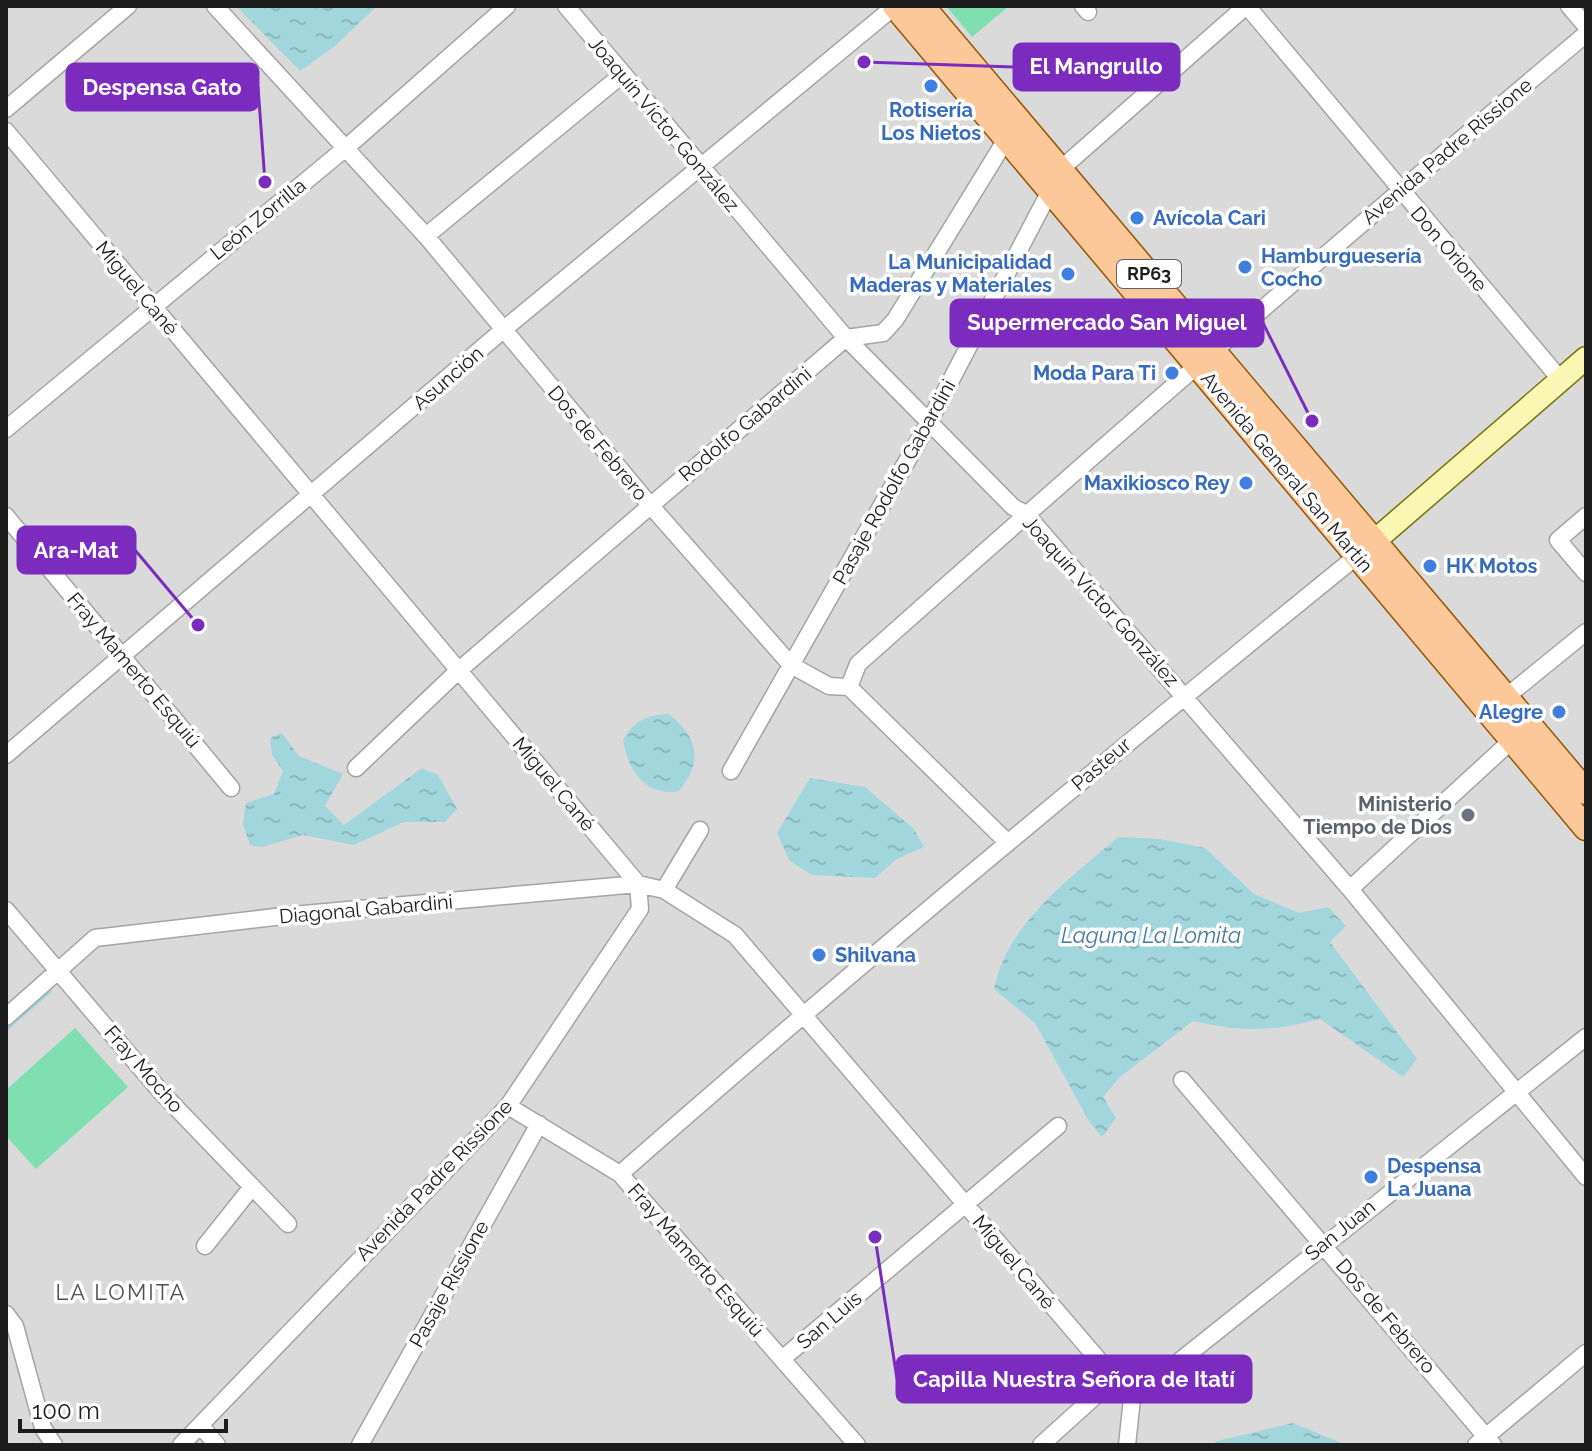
<svg xmlns="http://www.w3.org/2000/svg" width="1592" height="1451" viewBox="0 0 1592 1451" font-family="Raleway,sans-serif">
<defs>
<pattern id="water-ripples" width="26" height="14" patternUnits="userSpaceOnUse" patternTransform="scale(2)"><rect width="26" height="14" fill="#a2d6dd"/><path d="M2 4q2-2 4 0t4 0M15 11q2-2 4 0t4 0" fill="none" stroke="#8bb7bd"/></pattern>
</defs>
<rect width="100%" height="100%" fill="#eee9e3"/>
<path fill="#dbdada" d="M6,6H1586V1445H6Z"/>
<path fill="#7fdfb0" d="M946,6H1009L972,37Z
M75,1028L128,1087L36,1169L6,1136V1090Z"/>
<path fill="url(#water-ripples)" d="M236,6H377L334,47L300,71Z
M669,714C698,738 704,760 679,791C645,797 628,770 623,740C635,720 646,715 669,714Z
M282,733L299,756L343,774L325,806L344,825L422,768L438,775L457,809L445,822H404L354,845L303,835L262,847L250,845L243,824L246,803L274,794L283,771L272,755L270,738Z
M810,778L865,787L914,829L924,847L897,859L875,878L811,875L789,860L777,833Z
M1118,837L1160,839L1205,848L1254,894L1299,913L1328,907L1346,926L1330,942L1417,1059L1403,1077L1320,1019C1271,1032 1243,1032 1193,1021L1120,1077L1103,1097L1116,1118L1102,1137L1090,1123L1035,1023L994,989C1007,923 1070,879 1118,837Z
M1293,1423L1347,1445H1211L1217,1441Z"/>
<g fill="none" stroke-linecap="round" stroke-linejoin="round">
<path stroke="#a2d6dd" stroke-width="4" d="M6,1029L50,991"/>
<g stroke="#a4a4a4" stroke-width="19">
<path id="street" d="M215,6L426,236L650,505L791,665L829,686L849,687L1008,843
M566,6L846,338L1013,507L1026,514L1350,889L1586,1177
M1083,6L1088,12
M1247,6L1560,379
M1569,6L1586,26
M6,109L128,6
M6,131L638,884L664,890L735,935L1132,1399
M426,236L623,74
M6,429L347,147L507,6
M6,516L231,788
M1586,516L1558,540L1586,573
M849,687L858,664C1097,451 1340,240 1586,34
M1507,706L1506,697L1586,632
M6,755L503,330L895,6
M356,768L458,671L846,338L883,333L895,320L1010,133
M731,771L928,424L1062,168L1246,6
M1350,889L1510,742V733
M664,890L700,830
M6,910L162,1093L288,1224
M6,1017L95,938L292,915L638,884L640,909L508,1106L181,1445
M1182,1080L1493,1445
M508,1106L620,1174L857,1445
M620,1174C861,962 1108,758 1357,556
M205,1246L252,1187
M6,1314L15,1326L43,1428L54,1445
M782,1359L1058,1126
M201,1426L217,1445
M360,1445L539,1124
M1041,1445L1113,1380
M1127,1445L1132,1399L1586,1037
M1476,1445L1586,1353"/>
</g>
<g stroke="#747503" stroke-width="25">
<path id="secondary" d="M1363,551L1586,358"/>
</g>
<g stroke="#965500" stroke-width="27">
<path id="primary" d="M895,6L1586,828
M922,6L1586,792"/>
</g>
<use href="#street" stroke="#fff" stroke-width="16"/>
<use href="#secondary" stroke="#faf7b5" stroke-width="22"/>
<use href="#primary" stroke="#fdc899" stroke-width="24"/>
</g>
<g fill="#3f7fe0" stroke="#fff" stroke-width="3">
<circle cx="931" cy="86" r="8"/>
<circle cx="1137" cy="218" r="8"/>
<circle cx="1245" cy="267" r="8"/>
<circle cx="1068" cy="274" r="8"/>
<circle cx="1172" cy="373" r="8"/>
<circle cx="1246" cy="483" r="8"/>
<circle cx="1430" cy="566" r="8"/>
<circle cx="1559" cy="712" r="8"/>
<circle cx="819" cy="955" r="8"/>
<circle cx="1371" cy="1177" r="8"/>
</g>
<circle fill="#6b7280" stroke="#fff" stroke-width="3" cx="1468" cy="815" r="8"/>
<g text-anchor="middle" stroke-width="7" stroke-linejoin="round" paint-order="stroke">
<rect fill="#fff" stroke="#616161" stroke-width="2" x="1117" y="260" width="64" height="28" rx="6"/>
<g font-size="18" font-weight="bold" fill="#1d1d1d">
<text x="1149" y="280">RP63</text>
</g>
<g font-size="20" font-weight="bold" fill="#366cbe" stroke="#fff" text-anchor="start">
<text x="931" y="117" text-anchor="middle">Rotisería<tspan x="931" dy="23">Los Nietos</tspan></text>
<text x="1153" y="225">Avícola Cari</text>
<text x="1261" y="263">Hamburguesería<tspan x="1261" dy="23">Cocho</tspan></text>
<text x="1052" y="269" text-anchor="end">La Municipalidad<tspan x="1052" dy="23">Maderas y Materiales</tspan></text>
<text x="1156" y="380" text-anchor="end">Moda Para Ti</text>
<text x="1230" y="490" text-anchor="end">Maxikiosco Rey</text>
<text x="1446" y="573">HK Motos</text>
<text x="1543" y="719" text-anchor="end">Alegre</text>
<text x="835" y="962">Shilvana</text>
<text x="1387" y="1173">Despensa<tspan x="1387" dy="23">La Juana</tspan></text>
</g>
<g font-size="20" fill="#1d1d1d" stroke="#fff">
<text transform="translate(664 124) rotate(50)" y="7">Joaquín Víctor González</text>
<text transform="translate(1447 151) rotate(-40)" y="7">Avenida Padre Rissione</text>
<text transform="translate(258 219) rotate(-39)" y="7">León Zorrilla</text>
<text transform="translate(1449 249) rotate(49)" y="7">Don Orione</text>
<text transform="translate(137 288) rotate(50)" y="7">Miguel Cané</text>
<text transform="translate(448 378) rotate(-41)" y="7">Asunción</text>
<text transform="translate(745 424) rotate(-40)" y="7">Rodolfo Gabardini</text>
<text transform="translate(598 443) rotate(50)" y="7">Dos de Febrero</text>
<text transform="translate(1287 472) rotate(50)" y="7">Avenida General San Martín</text>
<text transform="translate(894 482) rotate(-61)" y="7">Pasaje Rodolfo Gabardini</text>
<text transform="translate(1101 601) rotate(48)" y="7">Joaquín Víctor González</text>
<text transform="translate(134 670) rotate(50)" y="7">Fray Mamerto Esquiú</text>
<text transform="translate(1101 764) rotate(-40)" y="7">Pasteur</text>
<text transform="translate(554 784) rotate(50)" y="7">Miguel Cané</text>
<text transform="translate(366 909) rotate(-5)" y="7">Diagonal Gabardini</text>
<text transform="translate(144 1069) rotate(49)" y="7">Fray Mocho</text>
<text transform="translate(434 1180) rotate(-46)" y="7">Avenida Padre Rissione</text>
<text transform="translate(1340 1230) rotate(-39)" y="7">San Juan</text>
<text transform="translate(696 1260) rotate(49)" y="7">Fray Mamerto Esquiú</text>
<text transform="translate(1014 1262) rotate(50)" y="7">Miguel Cané</text>
<text transform="translate(449 1284) rotate(-61)" y="7">Pasaje Rissione</text>
<text transform="translate(1386 1316) rotate(50)" y="7">Dos de Febrero</text>
<text transform="translate(829 1320) rotate(-40)" y="7">San Luis</text>
</g>
<g font-size="20" font-weight="bold" fill="#5b616d" stroke="#fff" text-anchor="end">
<text x="1452" y="811">Ministerio<tspan x="1452" dy="23">Tiempo de Dios</tspan></text>
</g>
<g font-size="22" font-style="italic" fill="#42799e" stroke="#fff">
<text x="1151" y="943">Laguna La Lomita</text>
</g>
<g font-size="22" letter-spacing="2" fill="#505050" stroke="#fff">
<text x="121" y="1300">LA LOMITA</text>
</g>
</g>
<path fill="none" stroke="#7b2cbf" stroke-width="3" d="M864 62L1014 67M265 182L258 87M1312 421L1263 323M198 625L135 550M875 1237L897 1379"/>
<g fill="#7b2cbf" stroke="#fff" stroke-width="3">
<circle cx="864" cy="62" r="8"/>
<circle cx="265" cy="182" r="8"/>
<circle cx="1312" cy="421" r="8"/>
<circle cx="198" cy="625" r="8"/>
<circle cx="875" cy="1237" r="8"/>
</g>
<g fill="#7b2cbf" stroke="#7b2cbf" stroke-width="3">
<rect x="1014" y="44" width="165" height="46" rx="8"/>
<rect x="67" y="64" width="191" height="46" rx="8"/>
<rect x="951" y="300" width="312" height="46" rx="8"/>
<rect x="18" y="527" width="117" height="46" rx="8"/>
<rect x="897" y="1356" width="354" height="46" rx="8"/>
</g>
<g font-size="22" text-anchor="middle" font-weight="bold" fill="#fff">
<text x="1096" y="74">El Mangrullo</text>
<text x="162" y="95">Despensa Gato</text>
<text x="1107" y="330">Supermercado San Miguel</text>
<text x="76" y="558">Ara-Mat</text>
<text x="1074" y="1387">Capilla Nuestra Señora de Itatí</text>
</g>
<rect width="1592" height="1451" fill="none" stroke="#1d1d1d" stroke-width="16"/>
<path d="M20 1419v12h206v-12" fill="none" stroke="#1d1d1d" stroke-width="4"/>
<text x="32" y="1419" font-size="24" fill="#1d1d1d" stroke="#ffffff" stroke-width="6" paint-order="stroke">100 m</text>
</svg>
